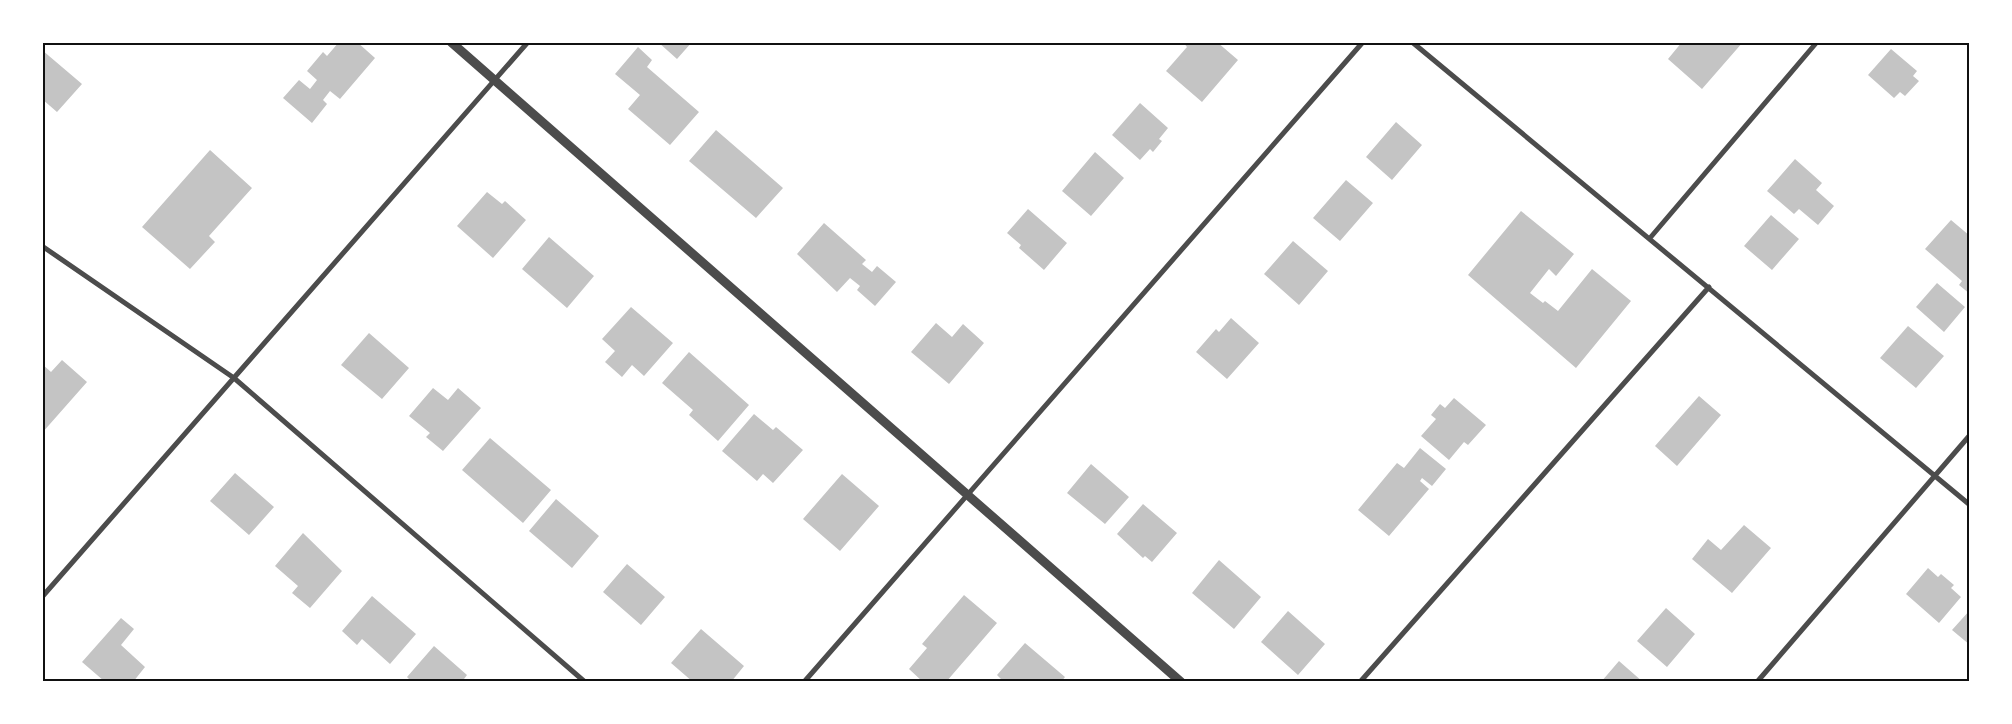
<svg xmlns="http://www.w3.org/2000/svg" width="2012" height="724" viewBox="0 0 2012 724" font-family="'Noto Sans',sans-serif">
<rect width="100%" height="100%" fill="#fff"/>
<path fill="#c4c4c4" d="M339,42H357L375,58L340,99L330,91L323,100L327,104L312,123L283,98L299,80L310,89L317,80L307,71L323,52L327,56Z
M658,42H692L677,59Z
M1183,42H1217L1238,60L1202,102L1166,71L1187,47Z
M1682,42H1743L1702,89L1668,59Z
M638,47L652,60L647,67L699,112L670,145L628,109L640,95L615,74Z
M1891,49L1917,71L1913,76L1919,81L1905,96L1900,92L1894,98L1868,75Z
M42,50L82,84L57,112L42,99Z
M1140,103L1168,128L1159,139L1162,141L1153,152L1150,149L1140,160L1112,135Z
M1396,122L1422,145L1392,180L1366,157Z
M716,130L783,188L756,218L689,161Z
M210,150L252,188L209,236L215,242L190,269L142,227Z
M1095,152L1124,178L1091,216L1062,191Z
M1795,159L1822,183L1816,190L1834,206L1818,225L1799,209L1794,214L1767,191Z
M1346,180L1373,203L1340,241L1313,218Z
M487,192L502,204L505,201L526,220L493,258L457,226Z
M1028,209L1067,243L1044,270L1019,248L1021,245L1007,233Z
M1521,211L1574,254L1556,276L1549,269L1530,293L1543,303L1545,301L1558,311L1592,269L1631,301L1576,368L1468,275Z
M1771,215L1799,239L1772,270L1744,246Z
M1951,220L1970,236V294L1959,285L1962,281L1925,249Z
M824,223L866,260L862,264L872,272L877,266L896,282L875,306L857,290L860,286L850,278L837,292L797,254Z
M549,237L594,276L567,308L522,269Z
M1293,241L1328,271L1299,305L1264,274Z
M1937,283L1965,307L1944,332L1916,307Z
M631,307L673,343L644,376L632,365L622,377L605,362L615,351L602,339Z
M1231,318L1259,343L1227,379L1196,352L1216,329L1219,332Z
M936,323L952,337L963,324L984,343L949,384L911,352Z
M1908,326L1944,356L1916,388L1880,358Z
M369,333L409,368L382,399L341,365Z
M689,352L749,405L718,441L689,415L693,410L662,383Z
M62,360L87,382L42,433V364L51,372Z
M433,388L448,400L458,388L481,408L443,451L426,437L430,433L409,416Z
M1699,396L1721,415L1677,466L1655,446Z
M1454,398L1486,425L1468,445L1464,442L1449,460L1421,436L1436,419L1431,415L1440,404L1445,408Z
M754,414L773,430L776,427L803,450L773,483L763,474L757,481L722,451Z
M490,438L551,490L523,523L462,470Z
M1420,448L1446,469L1432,486L1422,478L1420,481L1429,489L1389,536L1358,510L1397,463L1404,468Z
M1091,464L1129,497L1105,524L1067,493Z
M235,473L274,507L249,535L210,501Z
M842,474L879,506L840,551L803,519Z
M556,499L599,536L572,568L529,531Z
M1143,504L1177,533L1152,562L1145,556L1143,558L1117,534Z
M1744,525L1771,548L1732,593L1692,559L1708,539L1721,550Z
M303,533L342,571L310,608L292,593L298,586L275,566Z
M1219,560L1261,597L1234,629L1192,593Z
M627,564L665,597L641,625L603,592Z
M1928,568L1938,577L1941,574L1954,585L1951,588L1961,597L1939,623L1906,594Z
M964,595L997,623L946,682H923L909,669L927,648L922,644Z
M372,596L416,634L390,664L362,639L357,645L342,631Z
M1666,608L1695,634L1667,667L1637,641Z
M1970,610V645L1952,630Z
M1288,611L1325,644L1298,675L1261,642Z
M121,618L134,629L121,645L145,667L133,682L104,681L82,662Z
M701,629L744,666L731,682H693L671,663Z
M1025,643L1065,677L1061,682H1004L997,675Z
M434,646L467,675L464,679L467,682H412L407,677Z
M1619,661L1643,682H1601Z"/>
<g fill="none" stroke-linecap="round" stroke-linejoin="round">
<path stroke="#4c4c4c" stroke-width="5" d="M1412,42L1970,505
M1650,238L1817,42
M42,246L234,378L585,682
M42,597L528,42
M804,682L1363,42
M1360,682L1709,287
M1757,682L1970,435"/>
<path stroke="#4c4c4c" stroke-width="9" d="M451,42L1181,682"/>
</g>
<rect width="2012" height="724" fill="none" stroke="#ffffff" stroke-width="88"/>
<rect x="44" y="44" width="1924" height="636" fill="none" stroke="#111" stroke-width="2"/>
</svg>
